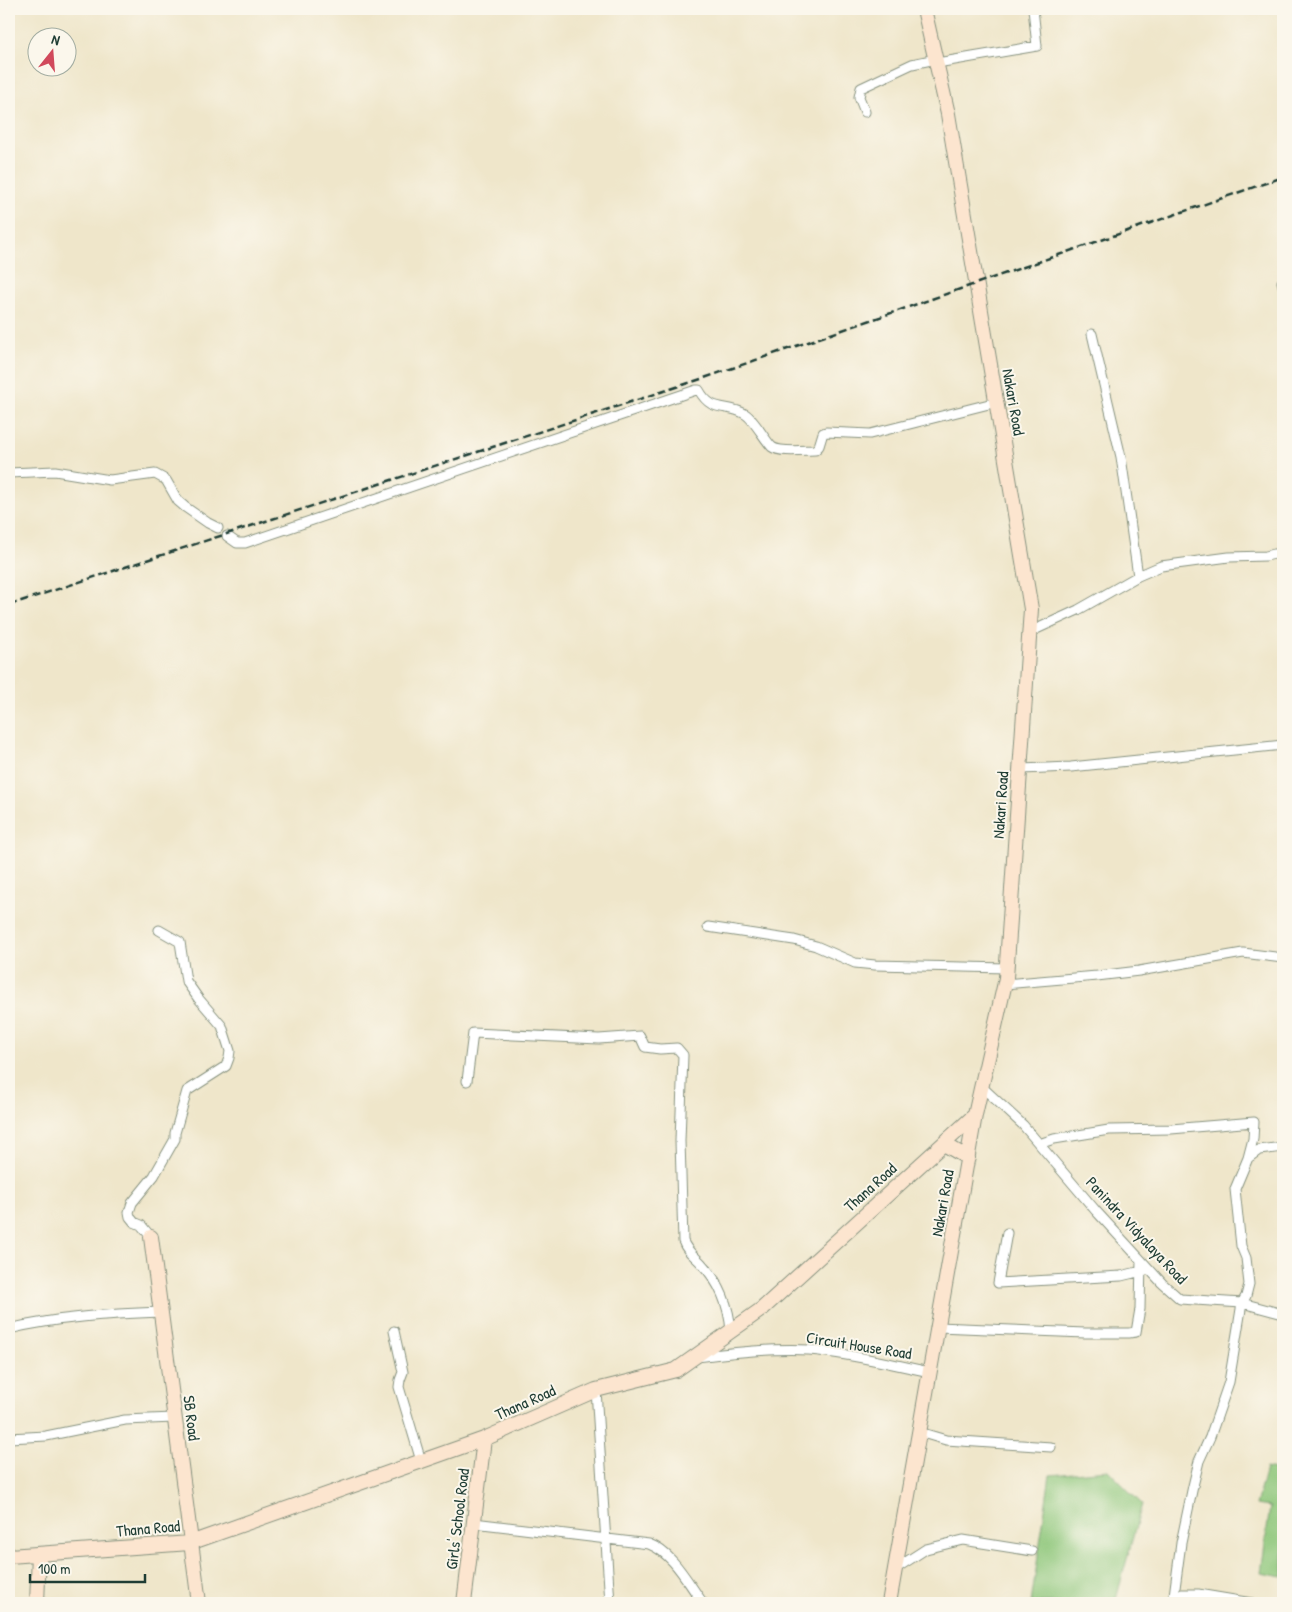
<svg xmlns="http://www.w3.org/2000/svg" width="1292" height="1612" viewBox="0 0 1292 1612" font-family="'Patrick Hand',sans-serif">
<rect width="100%" height="100%" fill="#fbf7ec"/>
<filter id="ink" filterUnits="userSpaceOnUse"><feTurbulence type="fractalNoise" baseFrequency=".02" numOctaves="2"/><feDisplacementMap in="SourceGraphic" scale="10" xChannelSelector="R" yChannelSelector="G"/><feConvolveMatrix kernelMatrix="1 2 1 2 8 2 1 2 1" color-interpolation-filters="sRGB"/></filter>
<filter id="wash" filterUnits="userSpaceOnUse"><feTurbulence type="fractalNoise" baseFrequency=".0096" numOctaves="4" result="noise"/><feDisplacementMap in="SourceGraphic" scale="20" xChannelSelector="R" yChannelSelector="G"/><feGaussianBlur stdDeviation="1.12" result="paint"/><feColorMatrix in="noise" values="0 0 0 0 0 0 0 0 0 0 0 0 0 0 0 0 0 1.4 0 .05"/><feComposite in="paint" operator="in"/></filter>
<g filter="url(#wash)">
<rect width="100%" height="100%" fill="#efe6ca"/>
<path fill="#8fc77b" stroke="#578258" d="M1266,1468L1283,1472V1577L1261,1573L1270,1507L1256,1505Z
M1108,1470L1142,1504L1115,1603H1031L1050,1475Z"/>
</g>
<g filter="url(#ink)">
<g fill="none" stroke-linecap="round" stroke-linejoin="round">
<g stroke="#87927f" stroke-width="11">
<path id="street" d="M937,63L1037,46L1033,9
M865,112L859,97L861,88L912,64L936,59
M1282,282L1283,286
M1092,334L1121,457L1138,576
M9,473L55,471L110,480L155,474L166,480L178,501L185,507L208,523L218,528
M227,536L237,543H245L696,390H699C712,414 726,403 745,414C754,419 764,439 772,447C780,453 804,450 815,450L819,446L823,433L826,432L870,434L997,402
M1030,632L1078,610L1138,576L1161,566L1229,557L1266,556L1283,552
M1021,769L1071,767L1283,745
M708,927L794,940L816,946L855,963L875,965L1007,968
M1005,984L1097,976L1139,971L1243,953L1283,958
M467,1081L473,1033L599,1039L640,1036L645,1047L660,1049L677,1048L683,1055L680,1141L683,1241C687,1252 694,1255 702,1264C720,1283 729,1306 731,1331
M982,1087L1023,1125L1096,1211L1162,1283L1180,1299L1242,1303L1229,1382L1210,1437L1199,1461L1193,1486L1181,1543L1173,1603
M1039,1144L1054,1139L1109,1130L1171,1129L1254,1122L1253,1139L1248,1158L1235,1189L1241,1246L1246,1258L1249,1284L1246,1296L1242,1303L1283,1314
M1248,1158L1259,1150L1283,1147
M1007,1233L998,1283L1121,1276L1146,1270
M151,1237L141,1225L134,1222L130,1217L129,1212L132,1203L154,1176L175,1139V1133L187,1091L226,1066L229,1058L230,1051L222,1026L198,998L186,981L180,942L159,930
M938,1327L1085,1333H1129L1136,1332L1140,1309L1141,1260
M9,1329C59,1317 110,1314 161,1312
M394,1331L403,1372L400,1380L399,1387L421,1461
M697,1357C734,1352 771,1348 809,1350C847,1353 892,1364 930,1372
M596,1390L610,1603
M919,1432L946,1440L1051,1447
M9,1438L46,1436L125,1420L174,1418
M474,1523L649,1544C673,1553 688,1583 703,1603
M895,1569L926,1549L963,1540L1032,1551
M1174,1594H1198L1252,1603"/>
</g>
<g stroke="#87927f" stroke-width="16">
<path id="secondary" d="M944,1144L968,1158
M151,1237L199,1603
M9,1556L190,1543L484,1439L596,1390L676,1370L762,1309L975,1115
M37,1603L39,1554
M464,1603L484,1439
M889,1603L975,1115L1006,978L1031,609L948,114L924,9"/>
</g>
<use href="#street" stroke="#fff" stroke-width="9"/>
<use href="#secondary" stroke="#fce5cf" stroke-width="14"/>
<path stroke="#1f3d34" stroke-width="2.5" stroke-dasharray="8 4" stroke-linecap="butt" d="M9,605L707,377L1283,177"/>
</g>
</g>
<g text-anchor="middle" stroke-width="4" stroke-linejoin="round" paint-order="stroke">
<g font-size="16" fill="#1f3d34" stroke="#fbf7ec">
<text transform="translate(1014 402) rotate(80)" y="6">Nakari Road</text>
<text transform="translate(1000 805) rotate(-86)" y="6">Nakari Road</text>
<text transform="translate(870 1187) rotate(-42)" y="6">Thana Road</text>
<text transform="translate(942 1203) rotate(-80)" y="6">Nakari Road</text>
<text transform="translate(1137 1230) rotate(47)" y="6">Panindra Vidyalaya Road</text>
<text transform="translate(859 1345) rotate(9)" y="6">Circuit House Road</text>
<text transform="translate(525 1402) rotate(-24)" y="6">Thana Road</text>
<text transform="translate(192 1418) rotate(83)" y="6">SB Road</text>
<text transform="translate(457 1519) rotate(-83)" y="6">Girls' School Road</text>
<text transform="translate(148 1528) rotate(-5)" y="6">Thana Road</text>
</g>
</g>
<rect width="1292" height="1612" fill="none" stroke="#fbf7ec" stroke-width="30"/>
<g transform="translate(52 52) rotate(17)"><circle r="24" fill="#fbf7ec" stroke="#a3ada2"/>
<path d="M0-4L9 19L0 12L-9 19Z" fill="#d1495b"/>
<text y="-8" font-size="14" font-weight="bold" text-anchor="middle" fill="#1f3d34">N</text>
</g>
<path d="M30 1574v8h115v-8" fill="none" stroke="#1f3d34" stroke-width="2.5"/>
<text x="38" y="1574" font-size="15" fill="#1f3d34" stroke="#fbf7ec" stroke-width="4" paint-order="stroke">100 m</text>
</svg>
